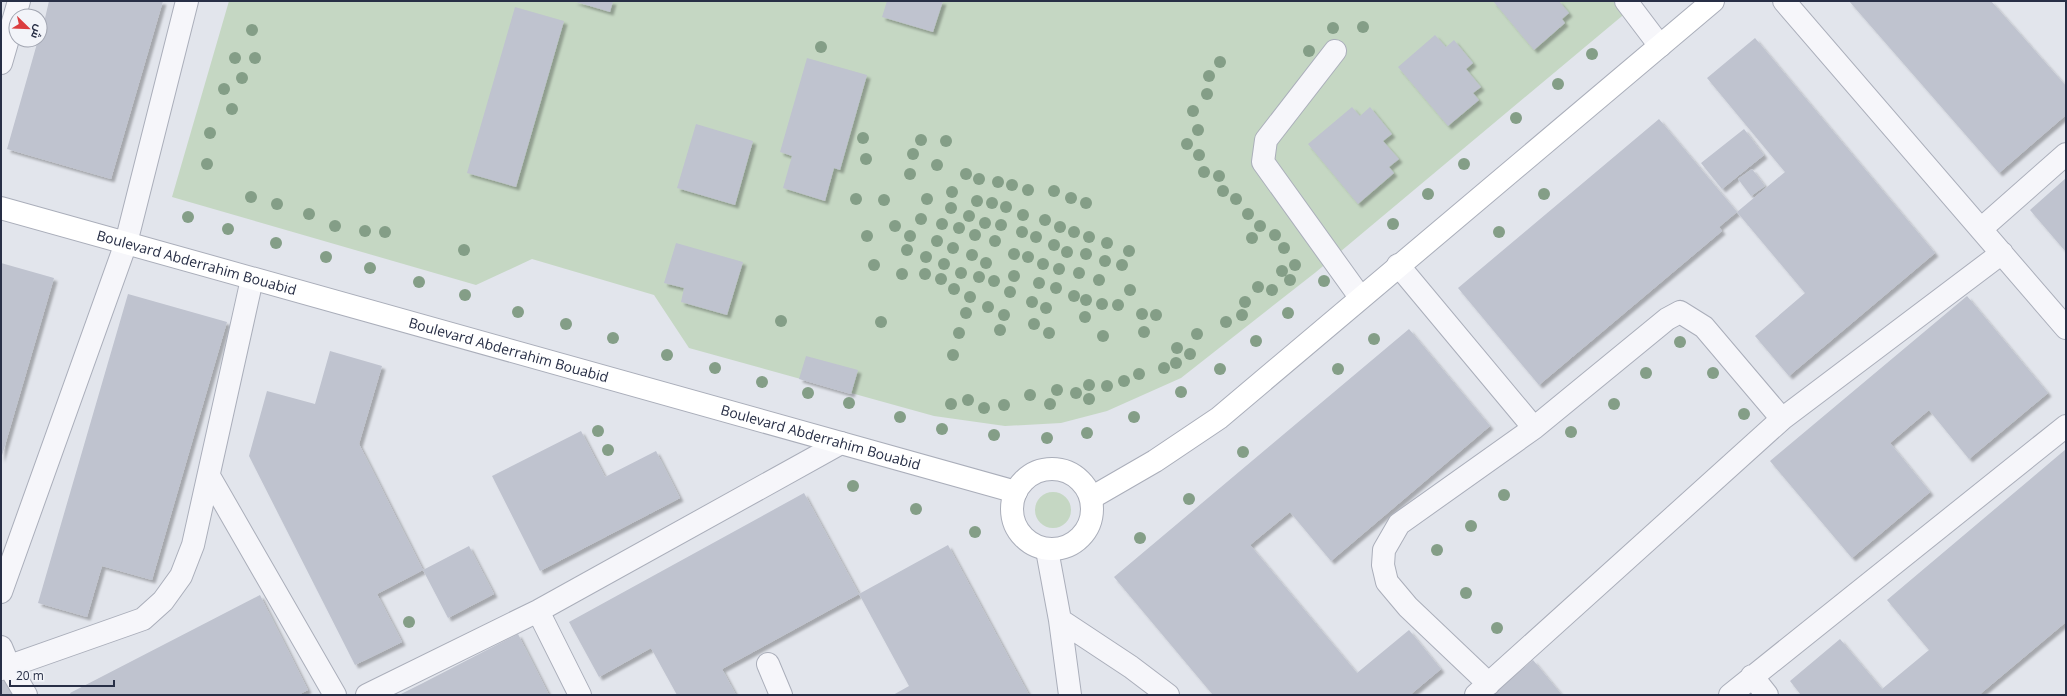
<svg xmlns="http://www.w3.org/2000/svg" width="2067" height="696" viewBox="0 0 2067 696" font-family="'Open Sans',Cairo,sans-serif">
<defs>
<filter id="shadow"><feDropShadow dx="3.5" dy="3.5" stdDeviation="1" flood-color="#0004"/></filter>
</defs>
<rect width="100%" height="100%" fill="#e2e5ec"/>
<path fill="#c5d7c3" d="M229,1H1640L1316,272L1181,378L1107,411L1061,423L1005,426L934,416L689,348L654,295L532,259L476,285L172,197Z
M1035 510a18 18 0 1 1 36 0a18 18 0 1 1-36 0Z"/>
<path fill="#bfc3cf" filter="url(#shadow)" d="M49,1H163L111,179L7,149L38,40H40Z
M573,1H613L610,12Z
M887,1H943L933,32L882,17Z
M1493,1H1559L1569,13L1562,19L1565,23L1534,50Z
M1849,1H1991L2066,86V115L1999,173Z
M515,7L564,21L516,187L467,173Z
M1435,35L1446,47L1454,40L1473,63L1466,69L1481,87L1473,93L1479,100L1448,126L1398,67Z
M1755,38L1935,253L1789,376L1755,336L1805,293L1737,212L1785,172L1707,78Z
M807,58L867,75L840,170L834,168L825,201L783,188L792,156L780,152Z
M1352,107L1360,116L1370,107L1392,134L1383,141L1399,159L1389,167L1394,173L1358,204L1308,144Z
M1659,119L1737,212L1719,227L1722,231L1539,385L1458,288Z
M696,124L753,141L735,205L677,188Z
M1744,129L1764,155L1722,189L1701,163Z
M1752,169L1765,186L1751,196L1738,179Z
M2066,178V252L2030,210Z
M676,243L743,262L727,315L681,302L684,288L664,283Z
M1,263L54,278L1,459Z
M128,294L227,322L152,580L102,566L87,617L38,603Z
M1967,296L2048,393L1969,459L1929,410L1890,443L1930,492L1852,558L1770,461Z
M1409,329L1490,426L1331,561L1290,512L1250,545L1357,673L1409,630L1441,669L1410,695H1213L1114,577Z
M330,351L382,366L359,444L423,570L377,594L402,642L355,665L249,456L267,391L315,404Z
M806,356L858,370L851,394L799,379Z
M581,431L605,477L656,451L680,498L540,571L492,476Z
M2066,449V622L1979,695H1801L1790,681L1840,639L1882,689L1929,650L1887,600Z
M804,493L859,594L948,545L1029,695H893L909,686L859,594L722,669L736,695H677L651,648L599,677L569,622Z
M469,546L494,594L448,618L423,570Z
M260,595L308,690L298,695H71L70,693Z
M518,634L549,695H399L423,683Z
M1533,660L1562,695H1492Z
M4,679L12,695H1V680Z"/>
<g fill="none" stroke-linecap="round" stroke-linejoin="round">
<g stroke="#aaaeba" stroke-width="24">
<path id="street" d="M1626,1L1660,46
M1784,1L2066,328
M1335,51L1266,140L1263,162L1360,297
M1,63L19,1
M1981,229L2066,154
M1398,265L1534,428
M209,476L335,695
M1047,550L1060,620L1070,695
M1,592L126,243L187,1
M538,611L580,695
M1060,620L1131,667L1168,695
M1,647L9,666L26,695
M768,664L781,695
M1,669L143,619L163,601L181,576L193,545L252,279
M1752,676L1767,695
M1489,684L1408,607L1387,582L1383,565L1384,550L1399,524L1534,428L1667,319L1680,312L1704,327L1782,419
M367,695L538,611L841,443
M1476,695L1782,419L2002,253
M1730,695L2066,426"/>
</g>
<g stroke="#aaaeba" stroke-width="24">
<g id="secondary">
<path id="s1" d="M1,208L1016,492"/>
<circle cx="1052" cy="509" r="40"/>
<path d="M1091,498L1155,461L1219,418L1713,1"/>
</g>
</g>
<use href="#street" stroke="#f6f6fa" stroke-width="22"/>
<use href="#secondary" stroke="#fff" stroke-width="22"/>
</g>
<g fill="#849e87">
<circle cx="1363" cy="27" r="6"/>
<circle cx="1333" cy="28" r="6"/>
<circle cx="252" cy="30" r="6"/>
<circle cx="821" cy="47" r="6"/>
<circle cx="1309" cy="51" r="6"/>
<circle cx="1592" cy="54" r="6"/>
<circle cx="235" cy="58" r="6"/>
<circle cx="255" cy="58" r="6"/>
<circle cx="1220" cy="62" r="6"/>
<circle cx="1209" cy="76" r="6"/>
<circle cx="242" cy="78" r="6"/>
<circle cx="1558" cy="84" r="6"/>
<circle cx="224" cy="89" r="6"/>
<circle cx="1207" cy="94" r="6"/>
<circle cx="232" cy="109" r="6"/>
<circle cx="1193" cy="111" r="6"/>
<circle cx="1516" cy="118" r="6"/>
<circle cx="1198" cy="130" r="6"/>
<circle cx="210" cy="133" r="6"/>
<circle cx="863" cy="138" r="6"/>
<circle cx="921" cy="140" r="6"/>
<circle cx="946" cy="141" r="6"/>
<circle cx="1187" cy="144" r="6"/>
<circle cx="913" cy="154" r="6"/>
<circle cx="1199" cy="155" r="6"/>
<circle cx="866" cy="159" r="6"/>
<circle cx="207" cy="164" r="6"/>
<circle cx="1464" cy="164" r="6"/>
<circle cx="937" cy="165" r="6"/>
<circle cx="1204" cy="172" r="6"/>
<circle cx="910" cy="174" r="6"/>
<circle cx="966" cy="174" r="6"/>
<circle cx="1219" cy="176" r="6"/>
<circle cx="979" cy="179" r="6"/>
<circle cx="998" cy="182" r="6"/>
<circle cx="1012" cy="185" r="6"/>
<circle cx="1028" cy="190" r="6"/>
<circle cx="1054" cy="191" r="6"/>
<circle cx="1223" cy="191" r="6"/>
<circle cx="952" cy="192" r="6"/>
<circle cx="1428" cy="194" r="6"/>
<circle cx="1544" cy="194" r="6"/>
<circle cx="251" cy="197" r="6"/>
<circle cx="1071" cy="198" r="6"/>
<circle cx="856" cy="199" r="6"/>
<circle cx="927" cy="199" r="6"/>
<circle cx="1236" cy="199" r="6"/>
<circle cx="884" cy="200" r="6"/>
<circle cx="977" cy="201" r="6"/>
<circle cx="992" cy="203" r="6"/>
<circle cx="1086" cy="203" r="6"/>
<circle cx="277" cy="204" r="6"/>
<circle cx="1006" cy="207" r="6"/>
<circle cx="951" cy="208" r="6"/>
<circle cx="309" cy="214" r="6"/>
<circle cx="1248" cy="214" r="6"/>
<circle cx="1023" cy="215" r="6"/>
<circle cx="969" cy="216" r="6"/>
<circle cx="188" cy="217" r="6"/>
<circle cx="921" cy="219" r="6"/>
<circle cx="1045" cy="220" r="6"/>
<circle cx="985" cy="223" r="6"/>
<circle cx="942" cy="224" r="6"/>
<circle cx="1393" cy="224" r="6"/>
<circle cx="1001" cy="225" r="6"/>
<circle cx="335" cy="226" r="6"/>
<circle cx="895" cy="226" r="6"/>
<circle cx="1260" cy="226" r="6"/>
<circle cx="1060" cy="227" r="6"/>
<circle cx="959" cy="228" r="6"/>
<circle cx="228" cy="229" r="6"/>
<circle cx="365" cy="231" r="6"/>
<circle cx="385" cy="232" r="6"/>
<circle cx="1022" cy="232" r="6"/>
<circle cx="1074" cy="232" r="6"/>
<circle cx="1499" cy="232" r="6"/>
<circle cx="975" cy="235" r="6"/>
<circle cx="1275" cy="235" r="6"/>
<circle cx="867" cy="236" r="6"/>
<circle cx="910" cy="236" r="6"/>
<circle cx="1036" cy="237" r="6"/>
<circle cx="1089" cy="237" r="6"/>
<circle cx="1252" cy="238" r="6"/>
<circle cx="937" cy="241" r="6"/>
<circle cx="995" cy="241" r="6"/>
<circle cx="276" cy="243" r="6"/>
<circle cx="1107" cy="243" r="6"/>
<circle cx="1054" cy="245" r="6"/>
<circle cx="953" cy="248" r="6"/>
<circle cx="1284" cy="248" r="6"/>
<circle cx="464" cy="250" r="6"/>
<circle cx="907" cy="250" r="6"/>
<circle cx="1129" cy="251" r="6"/>
<circle cx="1067" cy="252" r="6"/>
<circle cx="1014" cy="254" r="6"/>
<circle cx="1086" cy="254" r="6"/>
<circle cx="972" cy="255" r="6"/>
<circle cx="326" cy="257" r="6"/>
<circle cx="926" cy="257" r="6"/>
<circle cx="1028" cy="257" r="6"/>
<circle cx="1105" cy="261" r="6"/>
<circle cx="986" cy="263" r="6"/>
<circle cx="944" cy="264" r="6"/>
<circle cx="1043" cy="264" r="6"/>
<circle cx="874" cy="265" r="6"/>
<circle cx="1122" cy="265" r="6"/>
<circle cx="1295" cy="265" r="6"/>
<circle cx="370" cy="268" r="6"/>
<circle cx="1059" cy="269" r="6"/>
<circle cx="1282" cy="271" r="6"/>
<circle cx="961" cy="273" r="6"/>
<circle cx="1079" cy="273" r="6"/>
<circle cx="902" cy="274" r="6"/>
<circle cx="925" cy="274" r="6"/>
<circle cx="1014" cy="276" r="6"/>
<circle cx="979" cy="277" r="6"/>
<circle cx="941" cy="279" r="6"/>
<circle cx="1099" cy="280" r="6"/>
<circle cx="1290" cy="280" r="6"/>
<circle cx="994" cy="281" r="6"/>
<circle cx="1324" cy="281" r="6"/>
<circle cx="419" cy="282" r="6"/>
<circle cx="1039" cy="283" r="6"/>
<circle cx="1258" cy="287" r="6"/>
<circle cx="1056" cy="288" r="6"/>
<circle cx="954" cy="289" r="6"/>
<circle cx="1130" cy="290" r="6"/>
<circle cx="1272" cy="290" r="6"/>
<circle cx="1010" cy="292" r="6"/>
<circle cx="465" cy="295" r="6"/>
<circle cx="1074" cy="296" r="6"/>
<circle cx="970" cy="297" r="6"/>
<circle cx="1086" cy="300" r="6"/>
<circle cx="1032" cy="302" r="6"/>
<circle cx="1245" cy="302" r="6"/>
<circle cx="1102" cy="304" r="6"/>
<circle cx="1118" cy="305" r="6"/>
<circle cx="988" cy="307" r="6"/>
<circle cx="1046" cy="308" r="6"/>
<circle cx="518" cy="312" r="6"/>
<circle cx="966" cy="313" r="6"/>
<circle cx="1288" cy="313" r="6"/>
<circle cx="1142" cy="314" r="6"/>
<circle cx="1004" cy="315" r="6"/>
<circle cx="1156" cy="315" r="6"/>
<circle cx="1242" cy="315" r="6"/>
<circle cx="1085" cy="317" r="6"/>
<circle cx="781" cy="321" r="6"/>
<circle cx="881" cy="322" r="6"/>
<circle cx="1226" cy="322" r="6"/>
<circle cx="566" cy="324" r="6"/>
<circle cx="1034" cy="324" r="6"/>
<circle cx="1000" cy="330" r="6"/>
<circle cx="1144" cy="332" r="6"/>
<circle cx="959" cy="333" r="6"/>
<circle cx="1049" cy="333" r="6"/>
<circle cx="1197" cy="334" r="6"/>
<circle cx="1103" cy="336" r="6"/>
<circle cx="613" cy="338" r="6"/>
<circle cx="1374" cy="339" r="6"/>
<circle cx="1256" cy="341" r="6"/>
<circle cx="1680" cy="342" r="6"/>
<circle cx="1177" cy="348" r="6"/>
<circle cx="1190" cy="354" r="6"/>
<circle cx="667" cy="355" r="6"/>
<circle cx="953" cy="355" r="6"/>
<circle cx="1176" cy="363" r="6"/>
<circle cx="715" cy="368" r="6"/>
<circle cx="1164" cy="368" r="6"/>
<circle cx="1220" cy="369" r="6"/>
<circle cx="1338" cy="369" r="6"/>
<circle cx="1646" cy="373" r="6"/>
<circle cx="1713" cy="373" r="6"/>
<circle cx="1139" cy="374" r="6"/>
<circle cx="1124" cy="381" r="6"/>
<circle cx="762" cy="382" r="6"/>
<circle cx="1089" cy="385" r="6"/>
<circle cx="1107" cy="386" r="6"/>
<circle cx="1057" cy="390" r="6"/>
<circle cx="1181" cy="392" r="6"/>
<circle cx="808" cy="393" r="6"/>
<circle cx="1076" cy="393" r="6"/>
<circle cx="1030" cy="395" r="6"/>
<circle cx="1089" cy="399" r="6"/>
<circle cx="968" cy="400" r="6"/>
<circle cx="849" cy="403" r="6"/>
<circle cx="951" cy="404" r="6"/>
<circle cx="1050" cy="404" r="6"/>
<circle cx="1614" cy="404" r="6"/>
<circle cx="1004" cy="405" r="6"/>
<circle cx="984" cy="408" r="6"/>
<circle cx="1744" cy="414" r="6"/>
<circle cx="900" cy="417" r="6"/>
<circle cx="1134" cy="417" r="6"/>
<circle cx="942" cy="429" r="6"/>
<circle cx="598" cy="431" r="6"/>
<circle cx="1571" cy="432" r="6"/>
<circle cx="1087" cy="433" r="6"/>
<circle cx="994" cy="435" r="6"/>
<circle cx="1047" cy="438" r="6"/>
<circle cx="608" cy="450" r="6"/>
<circle cx="1243" cy="452" r="6"/>
<circle cx="853" cy="486" r="6"/>
<circle cx="1504" cy="495" r="6"/>
<circle cx="1189" cy="499" r="6"/>
<circle cx="916" cy="509" r="6"/>
<circle cx="1471" cy="526" r="6"/>
<circle cx="975" cy="532" r="6"/>
<circle cx="1140" cy="538" r="6"/>
<circle cx="1437" cy="550" r="6"/>
<circle cx="1466" cy="593" r="6"/>
<circle cx="409" cy="622" r="6"/>
<circle cx="1497" cy="628" r="6"/>
</g>
<g text-anchor="middle" stroke-width="3.5" stroke-linejoin="round" paint-order="stroke">
<g font-size="14" fill="#282f46" stroke="#f2f4f9">
<text dy="5" stroke="none"><textPath href="#s1" startOffset="203">Boulevard Abderrahim Bouabid</textPath></text>
<text dy="5" stroke="none"><textPath href="#s1" startOffset="527">Boulevard Abderrahim Bouabid</textPath></text>
<text dy="5" stroke="none"><textPath href="#s1" startOffset="851">Boulevard Abderrahim Bouabid</textPath></text>
</g>
</g>
<rect width="2067" height="696" fill="none" stroke="#282f46" stroke-width="4"/>
<g transform="translate(28 28) rotate(113)"><circle r="19" fill="#f2f4f9" stroke="#a1a5b1"/>
<path d="M0-3L7 15L0 10L-7 15Z" fill="#db3d3f"/>
<text y="-6" font-size="11" font-weight="bold" text-anchor="middle" fill="#282f46">ش</text>
</g>
<path d="M10 680v6h104v-6" fill="none" stroke="#282f46" stroke-width="2"/>
<text x="16" y="680" font-size="12" fill="#282f46" stroke="#f2f4f9" stroke-width="3" paint-order="stroke">20 m</text>
</svg>
